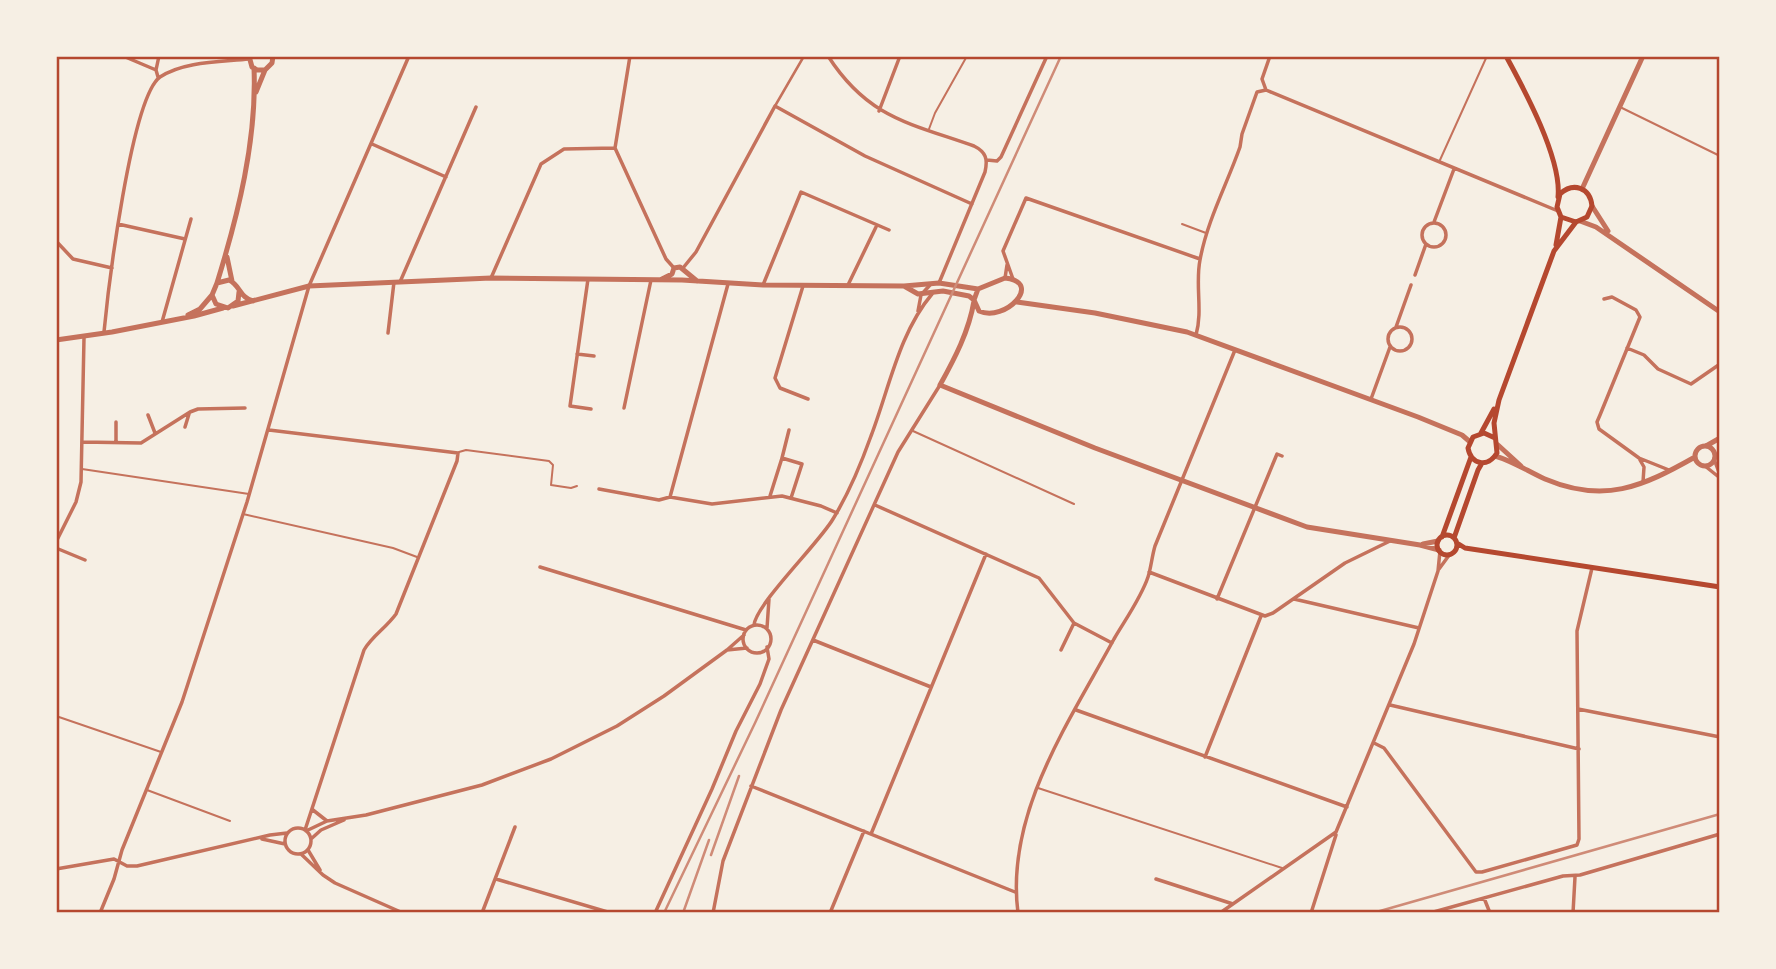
<svg xmlns="http://www.w3.org/2000/svg" width="1776" height="969" viewBox="0 0 1776 969" font-family="'Source Sans 3',sans-serif">
<rect width="100%" height="100%" fill="#f6efe4"/>
<g fill="none" stroke-linecap="round" stroke-linejoin="round">
<path stroke="#c5725c" stroke-width="2" d="M1620,107L1720,156
M929,129L935,113L967,56
M1440,160L1487,56
M1182,224L1206,233
M913,431L1074,504
M459,452L466,450L549,461L553,465L551,485L571,488L577,486
M82,469L249,494
M243,514L393,548L417,557
M56,716L161,752
M1038,788L1282,868
M147,790L230,821"/>
<path stroke="#c5725c" stroke-width="2.5" d="M775,106L804,56"/>
<path stroke="#c5725c" stroke-width="3.5" d="M123,56L156,70L158,77
M630,56L615,148L666,259L674,268
M828,56C868,118 909,123 974,146C986,152 988,159 985,172L939,283
M156,70L159,56
M1266,90L1558,211
M1266,90L1262,79L1270,56
M879,111L900,56
M372,144L446,177
M987,160L997,161L1001,157L1047,56
M1434,222L1454,169
M1422 235a12 12 0 1 1 24 0a12 12 0 1 1-24 0Z
M118,224L185,239
M56,241L73,259L112,268
M683,268L696,252L775,106L865,156L972,204
M1415,275L1426,244
M491,278L541,164L564,149L615,148
M1005,278L1007,265
M588,279L570,406L591,409
M1013,279L1003,251L1026,198L1200,259
M400,282L476,107
M763,285L801,192L889,230
M848,285L876,227
M803,286L775,378L780,388L808,399
M1604,299L1612,297L1636,310L1640,317L1600,415L1597,422L1599,429L1639,458L1669,470
M918,311L921,295L930,285
M162,322L191,219
M1388 339a12 12 0 1 1 24 0a12 12 0 1 1-24 0Z
M1396,327L1411,285
M104,332C108,290 131,98 160,77C184,61 221,62 249,59
M388,333L394,282
M1196,335C1203,311 1195,284 1200,260C1207,221 1227,184 1240,147L1242,134L1257,92L1266,90
M1627,348L1644,355L1658,369L1691,384L1720,364
M577,354L594,356
M1371,399L1390,347
M624,408L651,280
M148,415L155,433
M116,422V442
M185,427L189,414
M269,430L458,453L457,461L396,614C386,628 372,636 364,650L305,830
M82,442L141,443L190,412L198,409L245,408
M782,458L789,430
M1714,459L1720,475
M1640,460L1644,467L1643,482
M1705,466L1720,478
M599,489L659,500L670,497L712,504L782,496L821,506L837,513
M770,496L782,458L802,464L791,498
M670,497L728,284
M875,505L1039,578L1074,623L1112,643
M56,542L76,502L81,482L84,338
M56,548L85,560
M540,567L746,630
M1439,569L1450,554
M1149,572L1265,616L1273,613L1345,563L1390,541
M1217,599L1277,454L1282,456
M1294,599L1419,628
M754,625C756,604 819,543 833,519C849,493 861,464 871,436C889,389 899,333 932,294
M743 639a14 14 0 1 1 28 0a14 14 0 1 1-28 0Z
M767,628L769,599
M813,640L931,687
M727,650L747,648
M1061,650L1074,623
M1390,705L1579,749
M1578,709L1720,737
M1076,710L1347,807
M1374,743L1384,748L1476,872H1482L1577,845L1579,839L1577,631L1592,568
M1205,757L1261,616
M751,786L1015,892
M313,810L327,821
M285 841a13 13 0 1 1 26 0a13 13 0 1 1-26 0Z
M306,831L327,821L366,815L482,785L551,759L617,726L664,696L727,650L744,635
M871,834L986,554
M262,839L285,844
M311,839L321,830L344,820
M308,850L320,870
M301,854L323,875L335,883L403,913
M56,869L114,859L127,866H137L270,835L287,833
M496,879L611,913
M1156,879L1233,904
M1484,898L1490,913
M100,913L114,879L122,850L182,702L247,502L309,286L409,56
M482,913L515,827
M655,913L712,789L736,731L760,684L769,659L767,647
M713,913L723,861L781,710L898,452L940,385
M830,913L864,831
M1018,913C1005,814 1069,722 1114,639C1125,620 1141,598 1148,577C1151,568 1152,556 1155,546L1235,350
M1220,913L1336,832L1414,644L1438,571L1440,551
M1311,913L1336,835
M1430,913L1563,876L1580,875L1720,834
M1573,913L1575,877"/>
<path stroke="#c5725c" stroke-width="5" d="M249,56L252,67L257,70H265
M256,92L265,70L272,63L273,56
M1582,189L1643,56
M1592,206L1608,231
M1580,221L1596,227L1720,312
M227,257L232,281
M1005,278C1044,282 1005,323 979,311L974,300L978,289Z
M662,279L672,274L674,268L680,267L697,281
M217,283C238,215 257,140 254,68
M904,286L918,294L943,291L969,296L974,300
M239,292L238,301L228,308L216,304L212,295L217,283L229,280C240,285 240,298 253,301
M974,301C969,331 955,358 940,385L1095,448L1307,527L1420,545L1439,550
M1017,302L1095,313L1187,332L1418,417L1462,435L1469,441
M233,306L309,286L491,278L682,280L763,285L904,286L939,283L978,289
M188,315L200,309L212,295
M56,340L112,332L194,316L223,308
M1498,445L1521,466
M1695 456a10 10 0 1 1 20 0a10 10 0 1 1-20 0Z
M1706,446L1720,438
M1495,456C1513,461 1529,472 1545,479C1604,504 1642,487 1695,457
M1423,544L1438,541"/>
<path stroke="#b5482f" stroke-width="5" d="M1506,56C1524,89 1562,159 1558,197
M1556,245L1561,217L1557,207L1560,194C1573,182 1590,187 1592,206L1587,217L1576,222L1561,217
M1481,433L1494,409
M1495,438L1484,433L1473,437L1468,448C1471,465 1488,468 1497,453L1494,423L1499,400L1554,251L1576,222
M1437 545a10 10 0 1 1 20 0a10 10 0 1 1-20 0Z
M1442,537L1471,457
M1454,538L1478,470L1482,463
M1457,543L1465,548L1720,587"/>
<path stroke="#cf8b77" stroke-width="2.5" d="M711,855L739,776
M664,913L755,723L1061,56
M683,913L709,840
M1373,913L1720,814"/>
</g>
<rect width="1776" height="969" fill="none" stroke="#f6efe4" stroke-width="116"/>
<rect x="58" y="58" width="1660" height="853" fill="none" stroke="#b5482f" stroke-width="2.5"/>
</svg>
